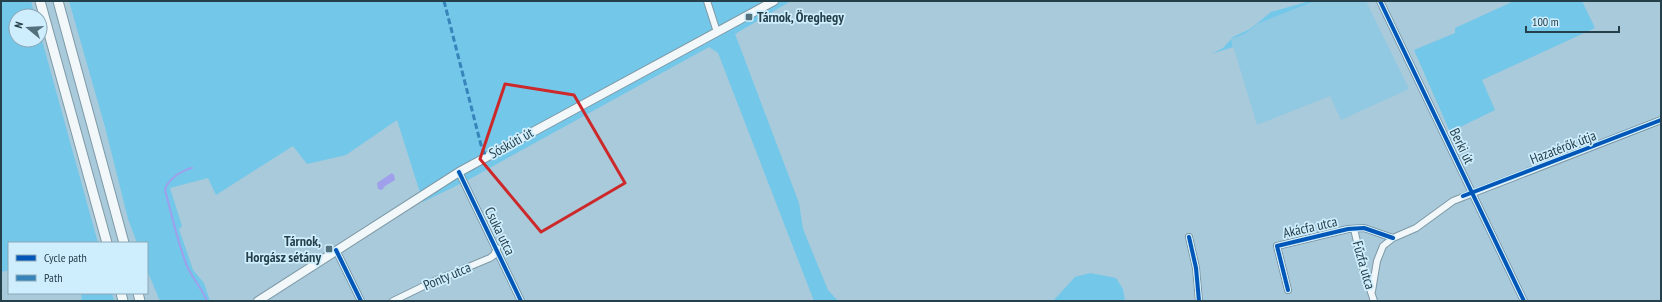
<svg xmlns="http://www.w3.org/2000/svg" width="1662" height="302" viewBox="0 0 1662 302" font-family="'PT Sans Narrow',sans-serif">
<rect width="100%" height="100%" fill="#a8cadb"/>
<path fill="#91c9e2" d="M1315,1H1366L1409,89L1341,120L1330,96L1257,125L1231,39L1241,36L1249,31L1257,24Z"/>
<path fill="#73c7e9" d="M1,1H31L35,16H16V40H40V33L98,243H9V270L1,272Z
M69,1H791L735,34L799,203L803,229L828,290L838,301H814L718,53L709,47L466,181L423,202L397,120L346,155L307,164L293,146L216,195L208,178L170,188L182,226L179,229L193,270L204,283L210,301H160L147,270V243H137L128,219L105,127Z
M1310,1H1315L1257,24C1249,32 1242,36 1231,39L1233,47L1211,54L1223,48L1233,37L1250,29L1271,12Z
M1514,1H1582L1595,28L1482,80L1495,110L1450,132L1414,50L1455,33V28Z
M1090,273L1116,278L1123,289L1125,301H1053L1075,277Z
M81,293H112L114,301H82Z"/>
<path fill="#9f9fec" d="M392,173L394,175L395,180L385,186L382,190L378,189L377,183Z"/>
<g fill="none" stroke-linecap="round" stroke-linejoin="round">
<path stroke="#9f9fec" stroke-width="2" d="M192,168C182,170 167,180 165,190C172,215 177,241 187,266C192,278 202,288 207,301"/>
<g stroke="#7e99a6" stroke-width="8">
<path id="minor" d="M707,1L717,32
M1380,1L1524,301
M459,172L521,301
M1354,229L1364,271L1374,301
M1189,237L1196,268L1199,301
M336,250L361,301
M1288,290L1277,246L1348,229L1364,228L1393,238
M1372,291L1377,261L1383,246L1393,238L1416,228L1453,201L1661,120
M393,301L430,283L490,258L494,255L497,248"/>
</g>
<g stroke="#7e99a6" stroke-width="10">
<path id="major" d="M258,301L459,172L774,1"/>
</g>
<g stroke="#7e99a6" stroke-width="11">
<path id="highway" d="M40,1L107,243
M58,1L124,243
M121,293L123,301
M138,293L140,301"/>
</g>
<use href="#minor" stroke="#f2f7fa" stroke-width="6"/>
<use href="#major" stroke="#f2f7fa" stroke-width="8"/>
<use href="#highway" stroke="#f2f7fa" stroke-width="9"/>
<path stroke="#3684ba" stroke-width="3" stroke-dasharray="6 3" stroke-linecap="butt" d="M444,1L481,145L486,157"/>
<g stroke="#cfeefd" stroke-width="6">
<path id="cycleway" d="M1380,1L1524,301
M459,172L521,301
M1463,196L1661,120
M1189,237L1196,268L1199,301
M336,250L361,301
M1288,290L1277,246L1348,229L1364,228L1393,238"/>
</g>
<use href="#cycleway" stroke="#0057b8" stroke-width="4"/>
</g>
<path fill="none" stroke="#cd292a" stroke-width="3" stroke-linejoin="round" d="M505,84L574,95L625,183L541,232L480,159Z"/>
<g fill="#53707d" stroke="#cfeefd" stroke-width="1.5">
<rect x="745" y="13" width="8" height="8" rx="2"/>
<rect x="325" y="245" width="8" height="8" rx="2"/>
</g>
<g text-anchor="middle" stroke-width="3.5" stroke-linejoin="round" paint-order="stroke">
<g font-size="14" font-weight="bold" fill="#253f4b" stroke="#cfeefd" text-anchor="start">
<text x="757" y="22">Tárnok, Öreghegy</text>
<text x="321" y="246" text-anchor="end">Tárnok,<tspan x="321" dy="16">Horgász sétány</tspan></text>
</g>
<g font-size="14" fill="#253f4b" stroke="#cfeefd">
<text transform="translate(511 143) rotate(-29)" y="5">Sóskúti út</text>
<text transform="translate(1462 146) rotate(64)" y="5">Berki út</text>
<text transform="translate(1563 147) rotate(-21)" y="5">Hazatérők útja</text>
<text transform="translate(1310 227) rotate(-13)" y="5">Akácfa utca</text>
<text transform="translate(500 231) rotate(64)" y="5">Csuka utca</text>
<text transform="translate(1364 265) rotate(74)" y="5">Fűzfa utca</text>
<text transform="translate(447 276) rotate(-23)" y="5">Ponty utca</text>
</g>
</g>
<rect width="1662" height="302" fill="none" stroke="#253f4b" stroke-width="4"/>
<rect x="8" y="242" width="140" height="52" fill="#cfeefd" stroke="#8ba8b6"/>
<rect x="16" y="255" width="20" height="6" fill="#0057b8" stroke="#8ba8b6"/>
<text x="44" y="262" font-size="12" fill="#253f4b">Cycle path</text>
<rect x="16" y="275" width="20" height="6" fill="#3684ba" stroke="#8ba8b6"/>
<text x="44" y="282" font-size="12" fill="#253f4b">Path</text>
<g transform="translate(28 28) rotate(288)"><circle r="19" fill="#cfeefd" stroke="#8ba8b6"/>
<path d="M0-3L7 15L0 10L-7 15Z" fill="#53707d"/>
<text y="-6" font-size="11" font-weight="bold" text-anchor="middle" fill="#253f4b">N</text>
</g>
<path d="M1526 26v6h93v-6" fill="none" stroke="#253f4b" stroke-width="2"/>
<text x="1532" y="26" font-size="12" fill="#253f4b" stroke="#cfeefd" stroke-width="3" paint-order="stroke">100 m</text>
</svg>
